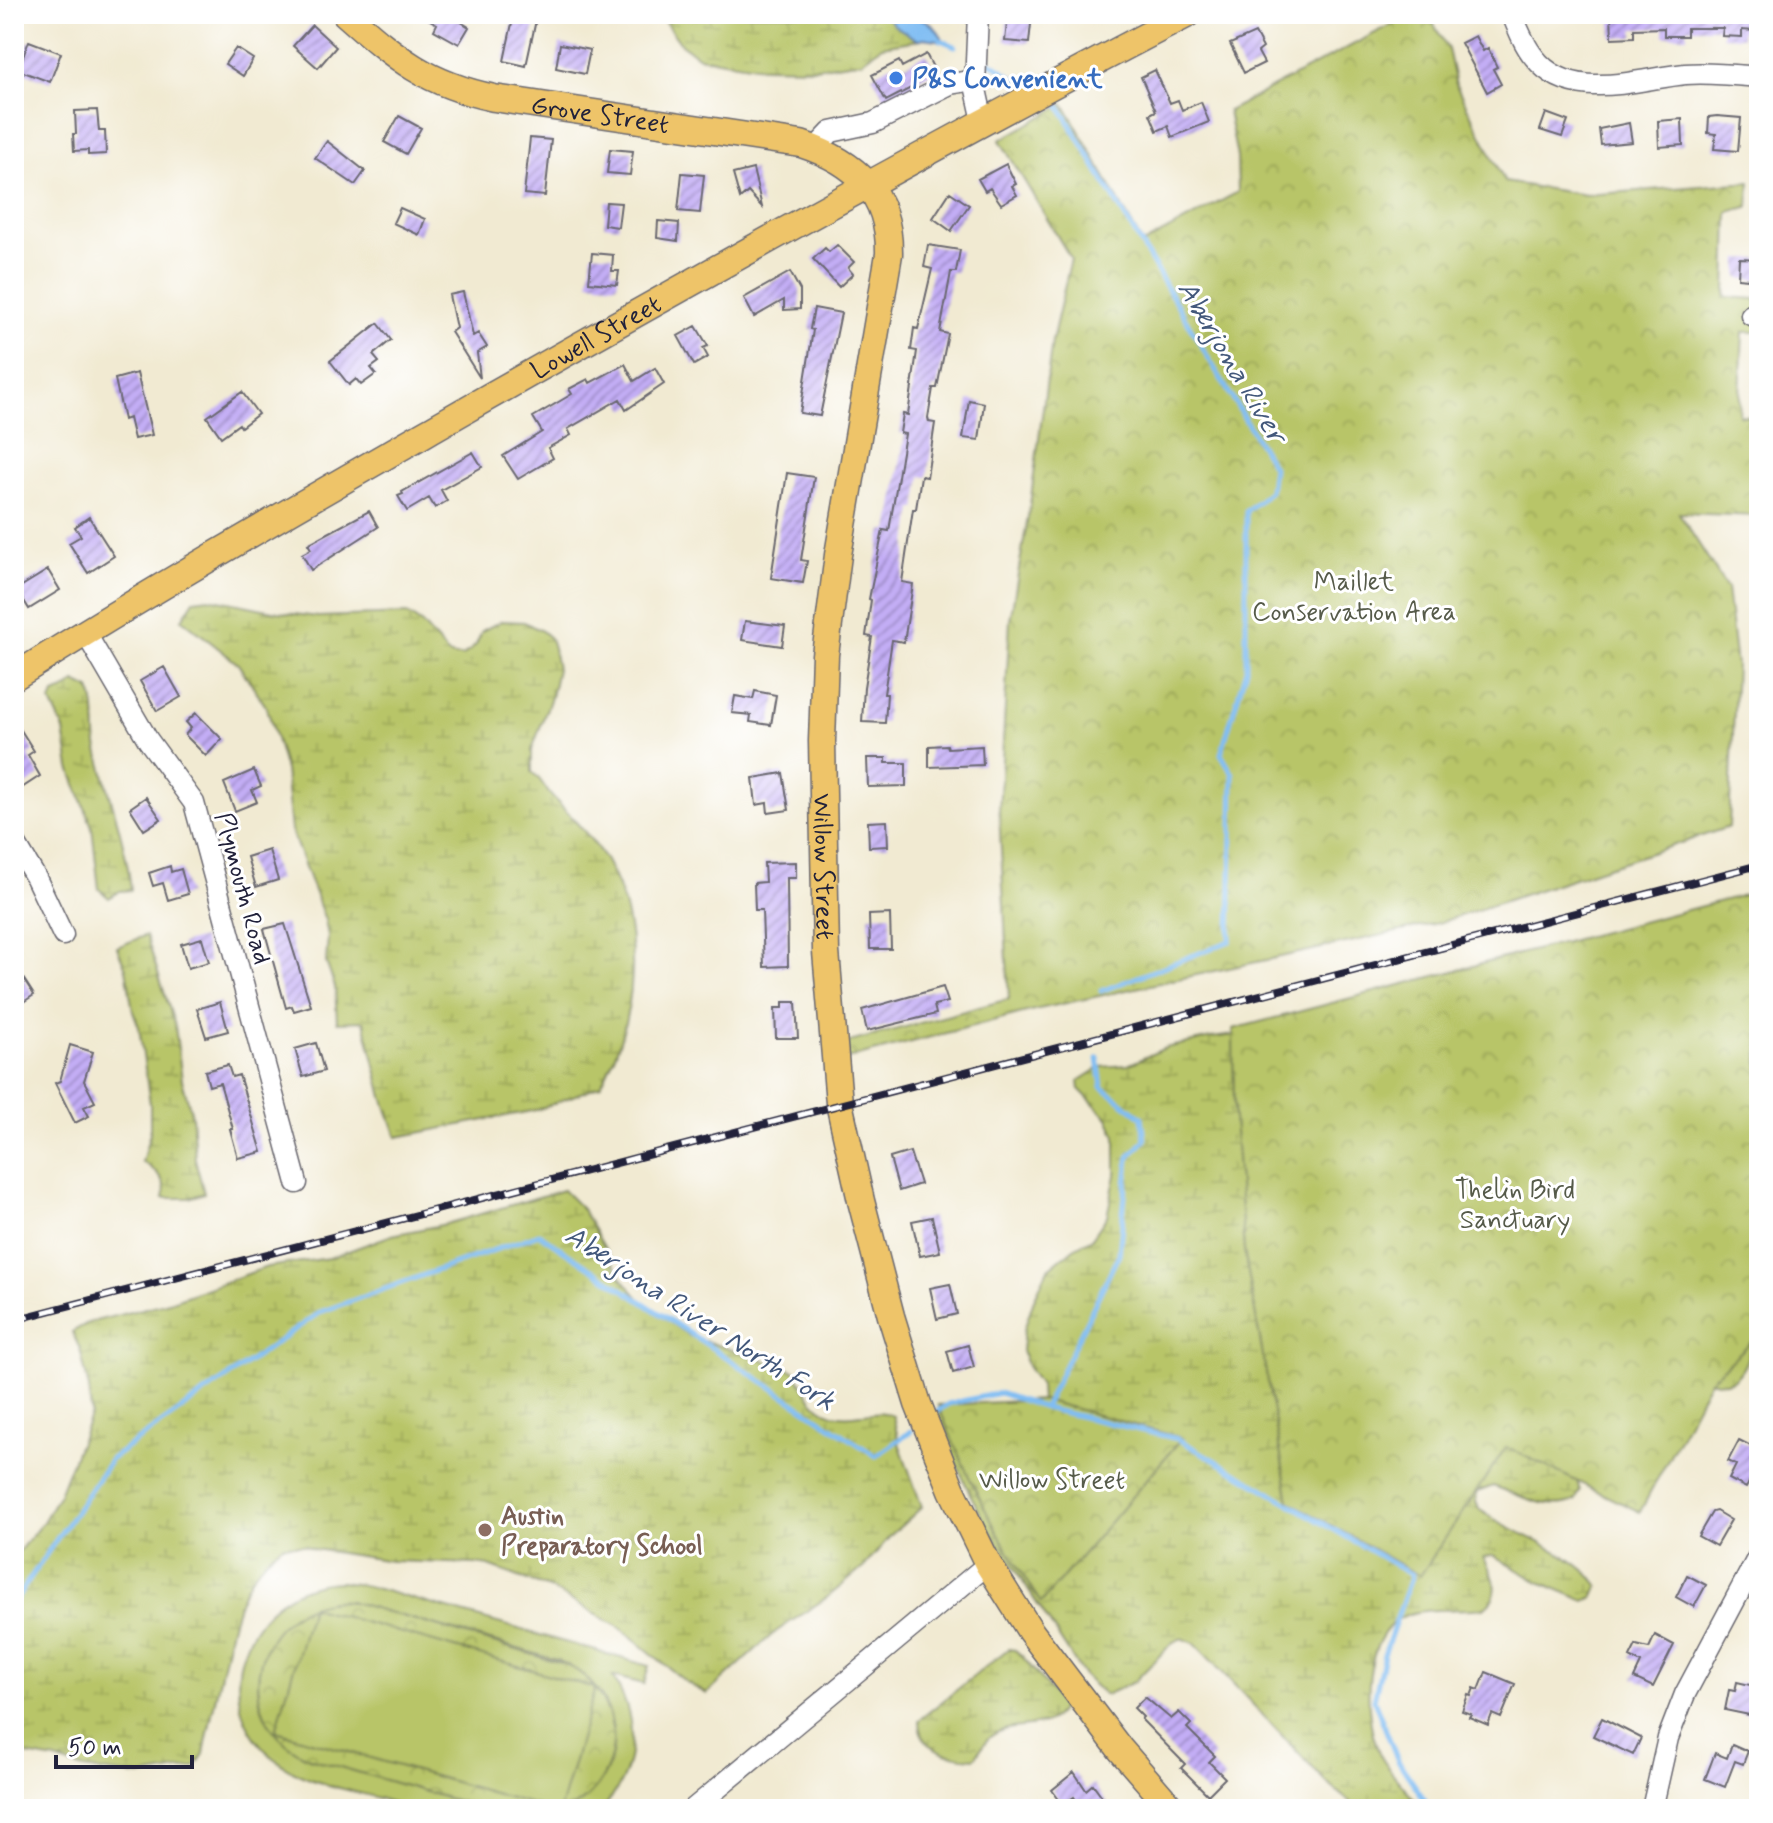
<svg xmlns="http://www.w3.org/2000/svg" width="1773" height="1823" viewBox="0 0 1773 1823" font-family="Mynerve,sans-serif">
<defs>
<pattern id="wetland-marsh" width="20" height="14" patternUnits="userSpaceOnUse" patternTransform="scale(2)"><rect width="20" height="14" fill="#b8c567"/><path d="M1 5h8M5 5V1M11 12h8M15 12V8" fill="none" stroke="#9ea95a"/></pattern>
<pattern id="park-crowns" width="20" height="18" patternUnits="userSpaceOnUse" patternTransform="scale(2)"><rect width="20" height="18" fill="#b8c567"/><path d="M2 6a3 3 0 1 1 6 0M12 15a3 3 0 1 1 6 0" fill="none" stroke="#9ea95a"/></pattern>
<pattern id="building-hatch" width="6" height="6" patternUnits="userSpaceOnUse" patternTransform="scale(2)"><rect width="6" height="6" fill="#c3adf5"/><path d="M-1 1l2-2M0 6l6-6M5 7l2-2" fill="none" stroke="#9e8cc8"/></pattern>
</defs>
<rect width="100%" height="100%" fill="#fff"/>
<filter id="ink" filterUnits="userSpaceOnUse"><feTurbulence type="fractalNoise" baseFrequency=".0125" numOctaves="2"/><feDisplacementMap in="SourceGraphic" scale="16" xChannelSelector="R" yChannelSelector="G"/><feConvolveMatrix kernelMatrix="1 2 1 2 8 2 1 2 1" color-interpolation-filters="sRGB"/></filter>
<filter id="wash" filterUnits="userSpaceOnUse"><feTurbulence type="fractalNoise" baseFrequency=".006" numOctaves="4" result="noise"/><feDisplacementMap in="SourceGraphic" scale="32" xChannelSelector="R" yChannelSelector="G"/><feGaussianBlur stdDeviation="1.8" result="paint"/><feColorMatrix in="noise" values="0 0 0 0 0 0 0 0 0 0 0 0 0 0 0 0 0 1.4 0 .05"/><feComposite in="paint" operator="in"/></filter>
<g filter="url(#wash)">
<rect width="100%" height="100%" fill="#f1ead2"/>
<path fill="url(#wetland-marsh)" stroke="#6d7451" stroke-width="2" d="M659,14H885L894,25L918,40L882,46L862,61L815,68L762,67L699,57L681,44Z
M209,598L278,612L318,617L407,614L422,624L448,654L454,656H463L476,645L482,631L501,621L524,622L542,631L550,638L553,648L557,669L551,697L532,750V772C543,780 545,791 555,800C573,818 593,839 606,861C645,931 638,1016 601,1085L537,1110L397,1137L383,1097L364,1021L337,1022L335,987L326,962L328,936L325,920L291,830L285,770L267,708L238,664L182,619L194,600Z
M75,682L90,689C99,708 93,730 98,750C109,797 126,842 131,890L120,891L109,898L99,889L92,827L70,768L64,730L51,702L54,694L67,689Z
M146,935L175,1026L182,1080L192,1115L195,1159L204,1193L189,1198H164C168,1182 156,1170 142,1162L150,1133V1104L139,1027L133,1011L126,969L117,947Z
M1253,1033L1753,1337C1751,1352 1742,1381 1725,1382C1718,1383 1710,1380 1704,1380L1574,1471L1580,1491L1575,1501C1548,1512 1520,1495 1493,1486L1477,1492L1476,1502L1479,1509C1516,1537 1570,1547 1599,1586L1593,1597L1585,1601L1535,1580L1493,1555L1484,1558C1493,1577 1505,1591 1484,1608C1462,1611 1422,1607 1404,1616C1362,1635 1363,1713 1378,1750C1384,1767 1411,1794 1423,1809H1358L1326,1782L1205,1654L1194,1643L1182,1638L1173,1642L1134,1682L1105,1695L1084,1676L992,1534L970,1494L934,1412L945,1407L1041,1402L1040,1385L1027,1366L1022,1351L1024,1330L1034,1299L1048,1269L1074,1248L1092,1238L1099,1228L1107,1216L1116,1175V1136L1108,1118L1080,1090L1079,1081L1101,1067L1128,1065L1165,1048L1211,1038Z
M563,1190L582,1209L622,1278L645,1305L690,1336L795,1371C812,1404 822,1421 862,1414C874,1413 883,1410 893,1416L899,1443L922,1507L891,1535L864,1567L829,1596L774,1633L707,1694L687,1683L622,1629L549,1588L489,1566L475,1564L391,1561L314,1549L304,1545H283C238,1577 233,1619 222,1669C216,1697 209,1725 204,1754L195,1767L145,1776L129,1775L83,1769L56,1760L14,1753V1557L43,1522L59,1494L91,1414L89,1388L80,1349L72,1332L88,1323L169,1302L267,1267L329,1258L392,1235L446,1224Z
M1008,1649L1015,1650L1022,1656L1060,1702L1061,1709C1047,1735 1013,1719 990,1737C984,1742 980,1751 975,1758C951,1757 919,1750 919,1720Z"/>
<path fill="url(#park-crowns)" stroke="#6d7451" stroke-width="2" d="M1411,14H1428L1448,49L1456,85L1505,182L1586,195L1750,182L1748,207L1728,212L1726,297L1756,299L1759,308V332H1743L1739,415L1759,417V516L1679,513L1727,588L1736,665L1729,827L1438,923L1034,1010L847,1059L846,1043L1009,999L999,812L1010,620L1030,505L1052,341L1071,259L1000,140L1064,104L1143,244L1238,192L1237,157L1228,111Z
M1759,891V1335L1710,1380L1640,1512L1506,1447L1420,1576L1289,1501L1244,1250L1234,1118L1233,1029Z
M1043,1400L1182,1438L1041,1603C1000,1543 965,1474 938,1405Z
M332,1601L354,1602L571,1666C611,1693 628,1745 597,1786C590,1795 579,1807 569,1809C556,1812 497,1811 484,1809C459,1804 433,1794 408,1787C372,1777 317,1768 288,1746C263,1727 254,1694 260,1664C267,1629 297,1605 332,1601Z"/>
<path fill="#b8c567" stroke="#6d7451" stroke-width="2" d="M341,1582L367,1586L649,1666L644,1684L612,1676C640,1719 638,1771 602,1809H570C635,1773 624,1686 557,1660L349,1601C254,1595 222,1719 309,1758L485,1809C464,1809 440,1811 419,1809C405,1808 391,1802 378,1798C344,1788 303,1783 276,1760C200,1699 247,1583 341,1582Z
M311,1607L595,1688L560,1809H549L276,1731Z"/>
<path fill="#80bdf3" stroke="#517097" stroke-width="2" d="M885,14C911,14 932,15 944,41L924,38L918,40L894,25Z"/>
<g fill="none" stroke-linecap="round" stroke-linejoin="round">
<path stroke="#80bdf3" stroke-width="5" d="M941,40L955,46
M984,58L1019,81
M1059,105L1273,467L1270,491L1246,511V669L1221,754L1233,774L1230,941L1101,991
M1044,1408L1119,1254L1129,1157L1145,1140L1142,1117L1102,1087L1098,1058
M938,1411L948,1404L999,1393L1044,1408L1178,1439L1412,1575L1384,1655L1374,1700L1398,1761L1431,1809
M14,1602L111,1459L320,1312L539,1234L876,1456L911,1431"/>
</g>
<g id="blocks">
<path fill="url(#building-hatch)" d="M419,14H465L461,22L469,27L459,44L434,30L437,24Z
M514,14H535L534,20H536L526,66L504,61Z
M1008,14H1032L1029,43L1005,41Z
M1611,14H1756L1755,31L1742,30V37L1722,36L1723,28H1687V36H1664V28L1634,29V37L1612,38Z
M312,25L336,47L318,68L293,46Z
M1255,33L1263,48L1258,52L1264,63L1244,73L1230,44Z
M1475,36L1483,51L1488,48L1497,67L1493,69L1501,84L1487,92L1461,43Z
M29,41L61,53L50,82L18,70Z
M560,44L590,50L585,74L556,68Z
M236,48L253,59L243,76L225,64Z
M926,54L935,71L913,82L915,86L886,101L872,75L899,61L902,67Z
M1155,70L1170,103L1178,100L1182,110L1201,102L1209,122L1172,137L1168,126L1157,131L1150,114L1156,111L1141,77Z
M97,110L99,131H105L106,154L88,155V150L74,151L73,134H76L75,111Z
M1546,113L1568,121L1562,137L1540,130Z
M399,116L421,128L406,154L384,142Z
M1717,116L1741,118L1738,151L1714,149L1716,134L1708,133L1709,117Z
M1682,119L1683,145L1659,147L1658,121Z
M1629,123L1632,142L1601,145L1599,129Z
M530,138L551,140L545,196L524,194Z
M327,141L365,171L355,185L315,158Z
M610,149L633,151L630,175L607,173Z
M1006,164L1016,184L1012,186L1017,195L1001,204L990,188L985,191L978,179Z
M753,169L762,207L748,192L740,199L733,174Z
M682,173L704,175L700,213L678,211Z
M950,192L969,205L951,231L933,218Z
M606,202L621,203L618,227L604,225Z
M400,208L425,219L419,235L393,223Z
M658,221L679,223L678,241L657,238Z
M837,245L854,262L848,268L853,274L839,287L813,259L825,248L829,252Z
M928,245L960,250L956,272H951L940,332L948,334L937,388H933L928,418L929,422L935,423L927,477L921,476L916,509H913L902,582L913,584L904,642L892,640L884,694H887L885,723L862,722L864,687L872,637L866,636L871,600L869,599L883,530L889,531L905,434L900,433L903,414L908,415L917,351L911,350L914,328L918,329L932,269L924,267Z
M592,253L613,255L612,271H619L617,285L589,282Z
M1739,258L1759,259V280L1738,278Z
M790,272L800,290V309L784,310V300L754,317L744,298Z
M463,292L473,336L478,333L487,347L477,353L480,378L451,332L456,328L449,295Z
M814,308L841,313L820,416L800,413L813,330L810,329Z
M378,323L391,340L373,355L379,362L371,368L376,374L361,385L356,379L349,385L330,361Z
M696,326L708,346L703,348L708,357L694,365L678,336Z
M625,364L634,381L655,368L664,384L626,410L620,399L568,429L571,435L548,448L553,458L518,479L503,456L542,432L533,417L572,394L569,389L588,379L590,383Z
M137,373L152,435L134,439L129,418L124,420L115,379Z
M242,392L258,414L241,427L239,424L221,437L207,417Z
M969,400L984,403L979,440L963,438Z
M473,452L482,467L441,490L447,501L435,508L429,498L407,511L398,496L403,494L402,492Z
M787,473L814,477L801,560L807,561L803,583L771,578Z
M369,511L378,527L311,570L302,554L311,549L308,544Z
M89,517L114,556L88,573L69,543L81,536L75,527Z
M48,570L60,590L29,609L17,589Z
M745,621L785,626L782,646L742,640Z
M164,667L181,697L157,711L140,681Z
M755,691L776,695L771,725L750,722L751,715L732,713L735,696L753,699Z
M196,713L222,739L206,756L185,735L191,728L186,722Z
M14,719L34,751L28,755L40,776L20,789L14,780Z
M947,745L948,748L982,746L983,765L929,767V746Z
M867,758H886V763H906V786L868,787Z
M254,770L261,786L252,790L257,802L235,811L224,783Z
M783,773L789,810L768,813L767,803L756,805L753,778Z
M146,797L161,819L144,830L130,808Z
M887,821L888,846L869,847L868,822Z
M269,850L278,880L256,887L247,857Z
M796,862V878H787L788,966L764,967L762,910H755L754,883L765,882L764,863Z
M170,866L171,872L181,869L188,894L168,900L163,883L153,886L149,873Z
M890,914L891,949H870L869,915Z
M285,924L311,1006L294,1011L292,1006L286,1008L264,929Z
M202,938L209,962L188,968L181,944Z
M14,964L34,995L14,1008Z
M943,987L948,1002L934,1005L936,1014L867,1031L862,1010Z
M220,1002L228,1031L206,1037L197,1009Z
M783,1002H796L798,1038H776L775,1008H783Z
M316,1043L324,1071L303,1077L295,1049Z
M70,1045L93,1052L84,1081L95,1102L84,1107L89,1116L75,1123L55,1083L60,1081Z
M228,1065L232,1077L239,1075L262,1152L238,1158L230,1129H233L220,1083L209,1086L205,1071Z
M910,1152L920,1184L899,1191L890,1158Z
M932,1217L940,1252L920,1256L912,1221Z
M950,1284L957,1314L937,1319L930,1288Z
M968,1345L974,1367L953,1373L947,1351Z
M1739,1440L1757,1449L1751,1460L1759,1464L1746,1488L1729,1479L1736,1465L1728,1461Z
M1716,1511L1731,1520L1716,1546L1698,1536L1712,1512Z
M1687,1575L1706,1585L1694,1607L1676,1597Z
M1655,1635L1674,1645L1653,1687L1634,1678L1641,1663L1630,1657L1636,1645L1649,1648Z
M1486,1672L1515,1684L1501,1718L1492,1714L1488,1725L1469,1717L1471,1714L1462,1711L1468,1695L1471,1696L1474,1688L1479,1690Z
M1737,1682L1759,1687V1717L1725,1710L1729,1690L1735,1691Z
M1145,1697L1171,1719L1179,1712L1191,1724L1187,1728L1215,1756L1209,1762L1225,1778L1208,1795L1181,1768L1185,1764L1141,1719L1143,1717L1134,1708Z
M1602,1718L1641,1738L1633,1755L1593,1736Z
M1732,1744L1748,1751L1743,1764L1735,1761L1725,1787L1705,1779L1715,1753L1727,1758Z
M1074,1772L1086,1790L1093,1784L1111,1809H1082L1074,1797L1063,1805L1052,1790Z"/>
</g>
</g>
<g filter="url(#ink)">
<use href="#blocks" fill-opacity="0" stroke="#6a6870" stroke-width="2"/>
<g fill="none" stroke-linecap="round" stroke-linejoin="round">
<g stroke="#6a6870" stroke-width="23">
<path id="minor" d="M978,14L975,85L983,121
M1512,14C1518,29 1524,45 1534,57C1570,104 1637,79 1685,74C1710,72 1735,75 1759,77
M815,149L831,132L873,123L950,84L975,80
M1751,315L1759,316
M85,632L148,740L194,803L297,1183
M14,841L36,878L63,935
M693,1809L988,1564
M1652,1809L1668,1738L1685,1694L1759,1555"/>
</g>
<g stroke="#6a6870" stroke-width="29">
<g id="major">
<path id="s1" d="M346,14C397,59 427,84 494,98L801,144C856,162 890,193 889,254L838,555L825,655L822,741L826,952L839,1103L861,1201L891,1316L918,1404L952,1490L988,1564L1031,1632L1120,1749L1172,1809"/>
<path id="s2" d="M14,677C163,583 316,496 469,408C707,273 945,140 1188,14"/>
</g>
</g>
<use href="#minor" stroke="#fff" stroke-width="20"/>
<use href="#major" stroke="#eec469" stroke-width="26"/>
<g stroke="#22223b" stroke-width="8">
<path id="rail" d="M14,1320L1759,865"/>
</g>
<use href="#rail" stroke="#fff" stroke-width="5" stroke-dasharray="15" stroke-linecap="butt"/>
</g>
</g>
<circle fill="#3f7fe0" stroke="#fff" stroke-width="3" cx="896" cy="78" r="8"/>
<circle fill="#8d6e63" stroke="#fff" stroke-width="3" cx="485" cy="1530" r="8"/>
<g text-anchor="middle" stroke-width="6" stroke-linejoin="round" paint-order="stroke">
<g font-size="26" font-weight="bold" fill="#366cbe" stroke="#fff" text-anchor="start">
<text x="912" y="87">P&amp;S Convenient</text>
</g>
<g font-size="26" fill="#22223b" stroke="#fff">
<text dy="9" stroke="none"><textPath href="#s1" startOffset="280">Grove Street</textPath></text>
<text dy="9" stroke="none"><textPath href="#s2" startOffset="674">Lowell Street</textPath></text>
<text dy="9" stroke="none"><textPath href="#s1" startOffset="1254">Willow Street</textPath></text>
<text transform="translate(244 888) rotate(75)" y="9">Plymouth Road</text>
</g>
<g font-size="26" fill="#565b4a" stroke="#fff">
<text x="1354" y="590">Maillet<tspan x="1354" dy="30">Conservation Area</tspan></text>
<text x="1515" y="1198">Thelin Bird<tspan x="1515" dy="30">Sanctuary</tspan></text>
<text x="1052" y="1488">Willow Street</text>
</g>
<g font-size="26" font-weight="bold" fill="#785e54" stroke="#fff" text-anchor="start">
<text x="501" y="1524">Austin<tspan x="501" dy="30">Preparatory School</tspan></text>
</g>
<g font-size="28" font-style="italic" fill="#43587b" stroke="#fff">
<text transform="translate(1233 361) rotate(59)" y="10">Aberjona River</text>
<text transform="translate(701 1317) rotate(33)" y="10">Aberjona River North Fork</text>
</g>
</g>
<rect width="1773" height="1823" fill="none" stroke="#fff" stroke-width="48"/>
<path d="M56 1755v12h136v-12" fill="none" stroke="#22223b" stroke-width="4"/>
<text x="68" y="1755" font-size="24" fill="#22223b" stroke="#ffffff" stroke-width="6" paint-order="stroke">50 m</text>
</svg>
